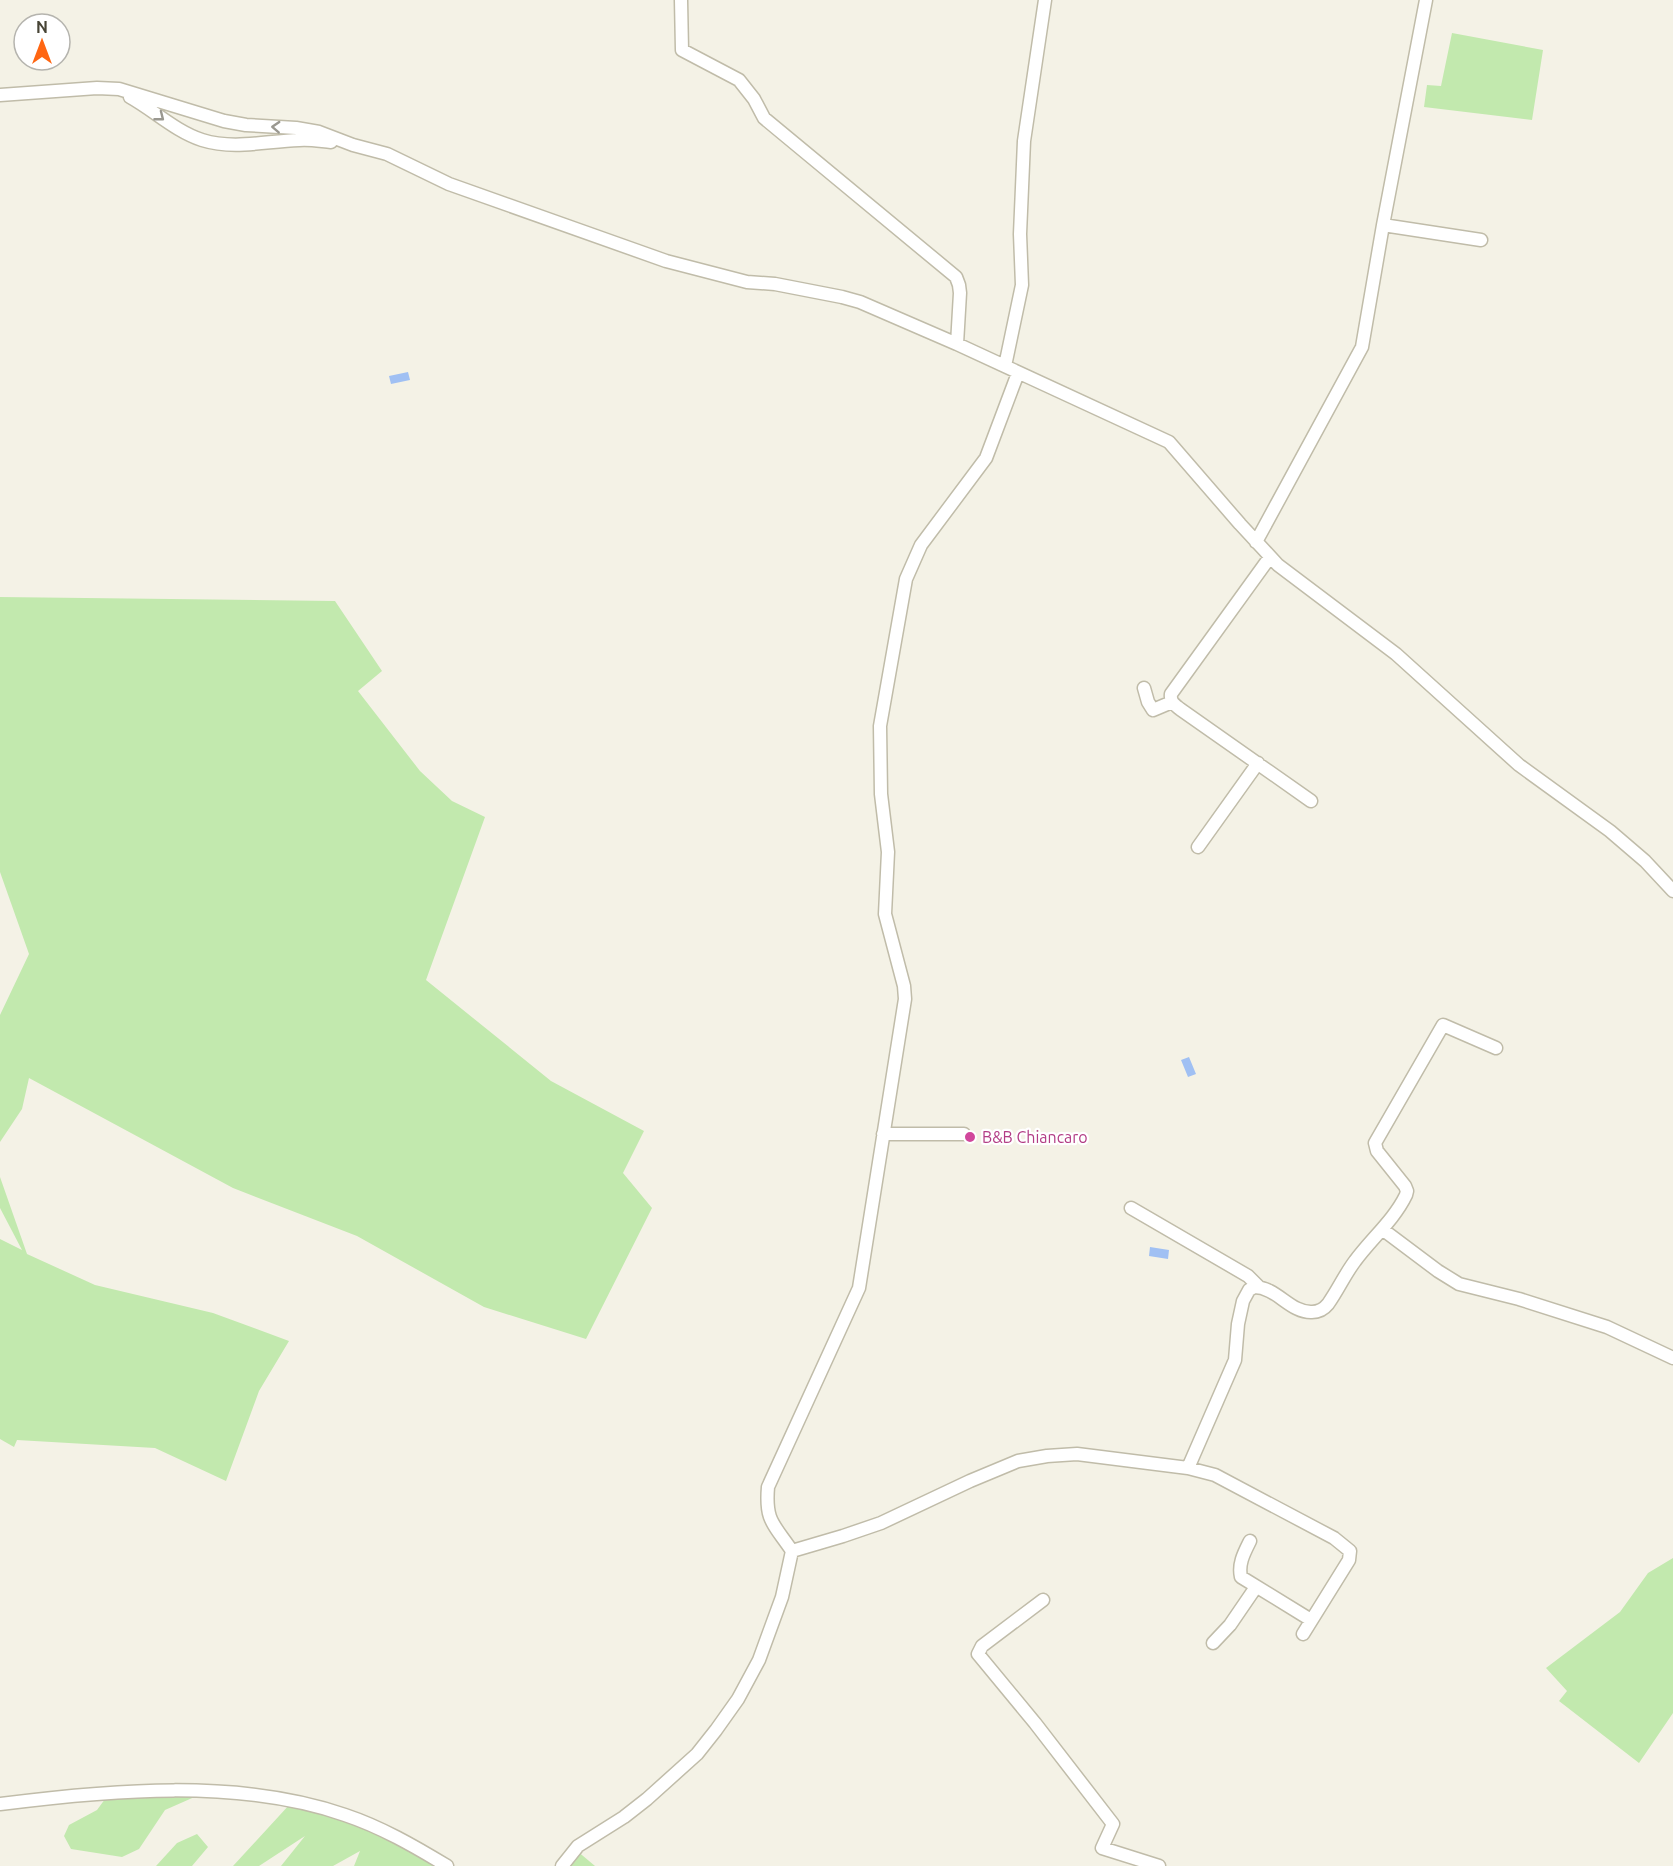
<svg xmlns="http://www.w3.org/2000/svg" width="1673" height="1866" viewBox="0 0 1673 1866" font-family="Ubuntu,sans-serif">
<rect width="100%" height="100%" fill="#f4f2e6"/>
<path fill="#c2e9ae" d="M1452,33L1543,50L1532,120L1424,107L1427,85L1441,86Z
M0,597L335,601L382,671L358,691L420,771L452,801L485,817L426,980L551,1081L644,1131L623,1173L652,1208L586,1339L484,1307L357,1236L233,1188L29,1078L22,1109L0,1142V1015L29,954L0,872Z
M0,1177L27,1254L95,1285L213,1313L289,1341L259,1391L226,1481L155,1448L17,1440L14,1447L0,1439V1239L22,1250L0,1208Z
M1673,1558V1713L1639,1763L1559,1701L1567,1691L1546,1668L1620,1612L1648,1573Z
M108,1795H199L165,1810L139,1849L122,1857L71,1849L64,1836L69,1825L97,1810Z
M290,1804L371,1830L435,1866H354L360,1851L333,1866H281L305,1836L259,1866H233Z
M197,1834L208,1847L192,1866H156L177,1843Z
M576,1850L595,1866H568Z"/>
<path fill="#a0c0f3" d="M408,372L410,380L391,384L389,376Z
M1189,1057L1196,1074L1188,1077L1181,1060Z
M1150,1247L1169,1250L1168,1259L1149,1256Z"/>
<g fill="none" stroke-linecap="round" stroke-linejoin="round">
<g stroke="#c0bca9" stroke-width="15">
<path id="minor" d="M681,0L682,50L739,80L754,99L764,118L956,277L959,285L960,293L957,344
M0,95L97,88L119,89L224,121L246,125L296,128L319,132L353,145L387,154L449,184L666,261L747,282L775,284L842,297L860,302L957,344L1169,442L1240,524L1278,565L1396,654L1519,765L1610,831L1645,861L1673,891
M130,97C155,111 175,131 202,140C234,150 266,141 299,140C309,139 320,141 331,142
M1383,225L1481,240
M1005,366L1022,285L1020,234L1024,141L1045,0
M1256,542L1362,347L1383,225L1426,0
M1270,557L1171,694C1170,702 1174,704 1180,709L1311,801
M1144,688L1148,702L1153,710L1172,702
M1198,847L1258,763
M883,1134H964
M1131,1208L1248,1276L1259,1287
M1382,1229L1438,1271L1459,1284L1519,1299L1607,1327L1673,1358
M1188,1468L1235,1360L1238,1324L1243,1301L1249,1290L1254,1287C1277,1287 1290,1313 1312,1312C1319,1312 1324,1309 1328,1304C1338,1290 1345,1274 1355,1261C1371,1239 1394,1220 1406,1195L1407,1191L1405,1186L1377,1151L1375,1143L1443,1025L1496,1048
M1250,1541C1244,1553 1238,1564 1241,1577L1311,1620
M792,1551L843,1536L881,1523L970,1481L1018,1461L1047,1456L1077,1454L1188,1468L1215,1475L1334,1538L1350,1551L1349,1560L1303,1634
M1043,1600L982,1646L978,1654L1035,1723L1113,1824L1102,1848L1159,1866
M1213,1643L1230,1625L1256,1587
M0,1804C110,1790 238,1778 345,1815C381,1827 414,1846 447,1866
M562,1866L578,1846L624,1817L647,1799L697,1754L716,1730L738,1699L759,1660L782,1597L792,1551C774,1524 765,1522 768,1487L859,1288L905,999L904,986L885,914L888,852L881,794L880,726L906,579L921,545L986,458L1018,373"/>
</g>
<use href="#minor" stroke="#fff" stroke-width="12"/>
</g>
<defs><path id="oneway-chevron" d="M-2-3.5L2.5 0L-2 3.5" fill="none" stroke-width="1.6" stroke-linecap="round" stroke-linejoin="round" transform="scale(1.5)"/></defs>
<g stroke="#9a9890">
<use href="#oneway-chevron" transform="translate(160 117) rotate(38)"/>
<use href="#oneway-chevron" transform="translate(276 127) rotate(-177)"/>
</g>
<circle fill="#d1479c" stroke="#fff" stroke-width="2" cx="970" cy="1137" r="6"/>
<g text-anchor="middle" stroke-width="4.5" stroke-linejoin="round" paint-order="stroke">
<g font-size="16" fill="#b23c85" stroke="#fff" text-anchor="start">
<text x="982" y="1143">B&amp;B Chiancaro</text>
</g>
</g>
<g transform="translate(42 42)"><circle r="28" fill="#ffffff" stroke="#b5b4ae" stroke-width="1.5"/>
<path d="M0-4.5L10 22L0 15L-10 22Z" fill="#ff6612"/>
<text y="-9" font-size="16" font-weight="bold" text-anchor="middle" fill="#474435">N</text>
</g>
</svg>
